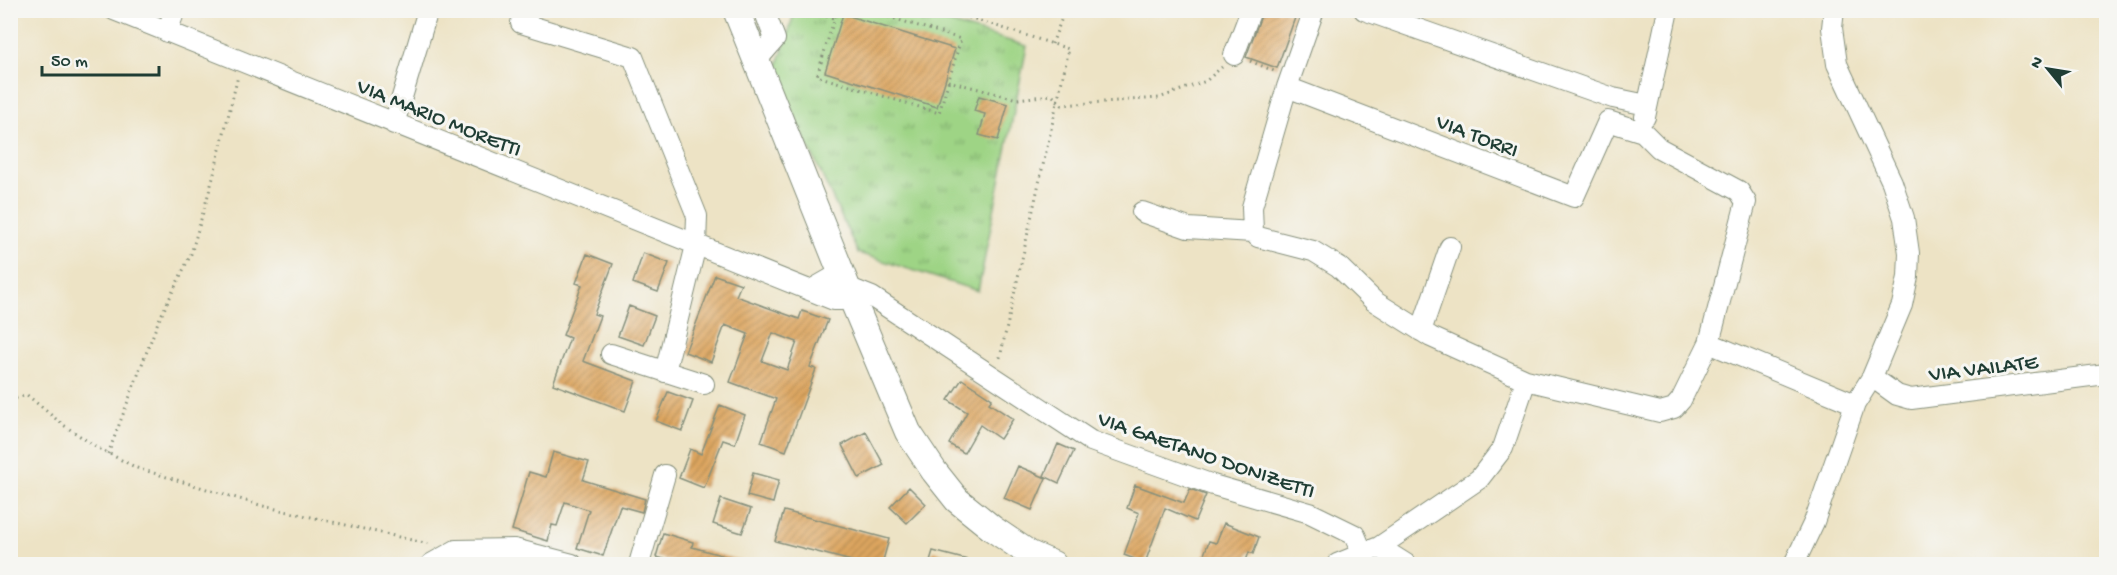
<svg xmlns="http://www.w3.org/2000/svg" width="2117" height="575" viewBox="0 0 2117 575" font-family="'Gochi Hand',sans-serif">
<defs>
<pattern id="park-tufts" width="24" height="20" patternUnits="userSpaceOnUse" patternTransform="scale(1.5)"><rect width="24" height="20" fill="#9ed485"/><path d="M3 7l-1-3M5 7V3M7 7l1-3M15 17l-1-3M17 17v-4M19 17l1-3" fill="none" stroke="#80ad6e"/></pattern>
<pattern id="building-hatch" width="6" height="6" patternUnits="userSpaceOnUse" patternTransform="scale(1.5)"><rect width="6" height="6" fill="#dda55e"/><path d="M-1 1l2-2M0 6l6-6M5 7l2-2" fill="none" stroke="#b3884e"/></pattern>
</defs>
<rect width="100%" height="100%" fill="#f6f6f2"/>
<filter id="ink" filterUnits="userSpaceOnUse"><feTurbulence type="fractalNoise" baseFrequency=".0167" numOctaves="2"/><feDisplacementMap in="SourceGraphic" scale="12" xChannelSelector="R" yChannelSelector="G"/><feConvolveMatrix kernelMatrix="1 2 1 2 8 2 1 2 1" color-interpolation-filters="sRGB"/></filter>
<filter id="wash" filterUnits="userSpaceOnUse"><feTurbulence type="fractalNoise" baseFrequency=".008" numOctaves="4" result="noise"/><feDisplacementMap in="SourceGraphic" scale="24" xChannelSelector="R" yChannelSelector="G"/><feGaussianBlur stdDeviation="1.35" result="paint"/><feColorMatrix in="noise" values="0 0 0 0 0 0 0 0 0 0 0 0 0 0 0 0 0 1.4 0 .05"/><feComposite in="paint" operator="in"/></filter>
<g filter="url(#wash)">
<rect width="100%" height="100%" fill="#ede3c5"/>
<path fill="url(#park-tufts)" stroke="#5e885c" stroke-width="1.5" d="M795,11H909L1027,46L978,291L858,253L775,74Z"/>
<g id="blocks">
<path fill="url(#building-hatch)" fill-rule="evenodd" d="M1263,10H1282L1296,15L1277,68L1246,57Z
M843,14L955,49L937,107L825,72Z
M979,96L1008,104L998,140L979,135L985,114L974,111Z
M643,253L669,263L658,292L633,283Z
M587,254L613,264L594,314L600,316L583,361L636,381L625,411L553,384L570,338L563,335L582,285L576,283Z
M715,275L741,284L736,296L799,319L802,311L828,320L810,367L816,369L786,451L761,442L776,399L730,382L748,334L725,325L711,362L685,352ZM773,333L797,342L787,370L762,361Z
M629,306L655,316L644,345L618,336Z
M962,379L992,399L989,403L1013,419L1000,439L980,425L964,453L949,444L967,412L948,400Z
M668,392L693,401L682,431L656,421Z
M720,405L745,415L735,444L723,440L704,488L679,478L690,449L701,454Z
M866,432L884,465L859,478L842,445Z
M1058,444L1074,451L1059,483L1044,476Z
M553,452L589,462L583,480L645,499L642,512L620,506L603,556L577,548L589,510L565,502L557,526L552,525L548,541L512,530L529,472L546,477Z
M1018,466L1046,478L1032,510L1004,498Z
M753,473L779,480L773,503L747,496Z
M1135,485L1184,503L1190,489L1206,495L1195,521L1165,508L1145,563L1124,555L1139,513L1127,508Z
M909,487L926,504L907,523L890,507Z
M721,499L751,509L742,533L713,524Z
M784,511L889,539L882,564H863L775,541Z
M1224,523L1259,537L1253,554L1249,552L1245,564H1222L1203,557L1209,541L1216,543Z
M663,533L693,542L692,547L742,561L741,564H683L656,557Z
M933,551L968,560L967,564H929Z"/>
</g>
</g>
<g filter="url(#ink)">
<use href="#blocks" fill-opacity="0" stroke="#86907c" stroke-width="1.5"/>
<g fill="none" stroke-linecap="round" stroke-linejoin="round">
<g stroke="#86907c" stroke-width="22">
<path id="minor" d="M114,10L834,300H841L847,287
M1364,10L1613,98L1647,105
M521,23L633,57L697,216L696,245L665,372
M167,32L175,10
M1234,55L1251,10
M756,61L775,39L764,10
M1645,117L1668,10
M394,124L428,10
M1142,212L1188,228L1253,232
M1253,232L1258,237L1313,251L1339,267L1374,301L1431,337L1526,380L1660,412L1674,408L1681,400L1709,343L1746,202L1739,191L1659,148L1643,132L1608,121L1574,197L1287,87
M1253,232L1252,207L1287,87L1314,10
M811,290L832,278L847,287L872,297L1091,441L1213,485L1310,513L1355,535L1363,554
M1421,331L1450,247
M1709,343L1855,404
M611,354L704,384
M1872,377L1897,395L1911,399L2106,374
M1379,547L1406,564
M431,564L456,550L514,549L572,564
M639,564L665,475
M1337,564L1379,547L1479,479L1503,448L1526,380
M1794,564L1814,522L1855,404L1872,377L1902,305L1908,277L1909,253L1904,218L1892,182L1837,64L1832,28L1834,10"/>
</g>
<g stroke="#86907c" stroke-width="28">
<path id="major" d="M736,10L847,287L908,432L934,471L957,500L993,529L1030,554L1053,564"/>
</g>
<path stroke="#86907c" stroke-width="3" stroke-dasharray="1.5 4.5" stroke-linecap="butt" d="M803,10L834,18
M837,10L817,76L939,113L961,39L866,10
M946,10L1069,49L999,362
M1052,44L1065,10
M1250,61L1274,71
M948,81L1017,99L1052,95L1062,105L1159,98L1206,81L1222,67
M10,400L27,395L62,424L98,448L137,468L263,506L429,544
M108,454L158,322L191,254L213,178L238,76"/>
<use href="#minor" stroke="#fff" stroke-width="20"/>
<use href="#major" stroke="#fff" stroke-width="26"/>
</g>
</g>
<g text-anchor="middle" stroke-width="6" stroke-linejoin="round" paint-order="stroke">
<g font-size="22" fill="#1f3d34" stroke="#f6f6f2">
<text transform="translate(440 116) rotate(22)" y="8">VIA MARIO MORETTI</text>
<text transform="translate(1478 134) rotate(21)" y="8">VIA TORRI</text>
<text transform="translate(1983 366) rotate(-7)" y="8">VIA VAILATE</text>
<text transform="translate(1207 453) rotate(19)" y="8">VIA GAETANO DONIZETTI</text>
</g>
</g>
<rect width="2117" height="575" fill="none" stroke="#f6f6f2" stroke-width="36"/>
<g transform="translate(2048 69) rotate(300)" stroke="#f6f6f2" stroke-width="4.5" paint-order="stroke">
<path d="M0-4.5L10 22L0 15L-10 22Z" fill="#1f3d34"/>
<text y="-9" font-size="16" font-weight="bold" text-anchor="middle" fill="#1f3d34">N</text>
</g>
<path d="M42 66v9h117v-9" fill="none" stroke="#1f3d34" stroke-width="3"/>
<text x="51" y="66" font-size="18" fill="#1f3d34" stroke="#f6f6f2" stroke-width="4.5" paint-order="stroke">50 m</text>
</svg>
